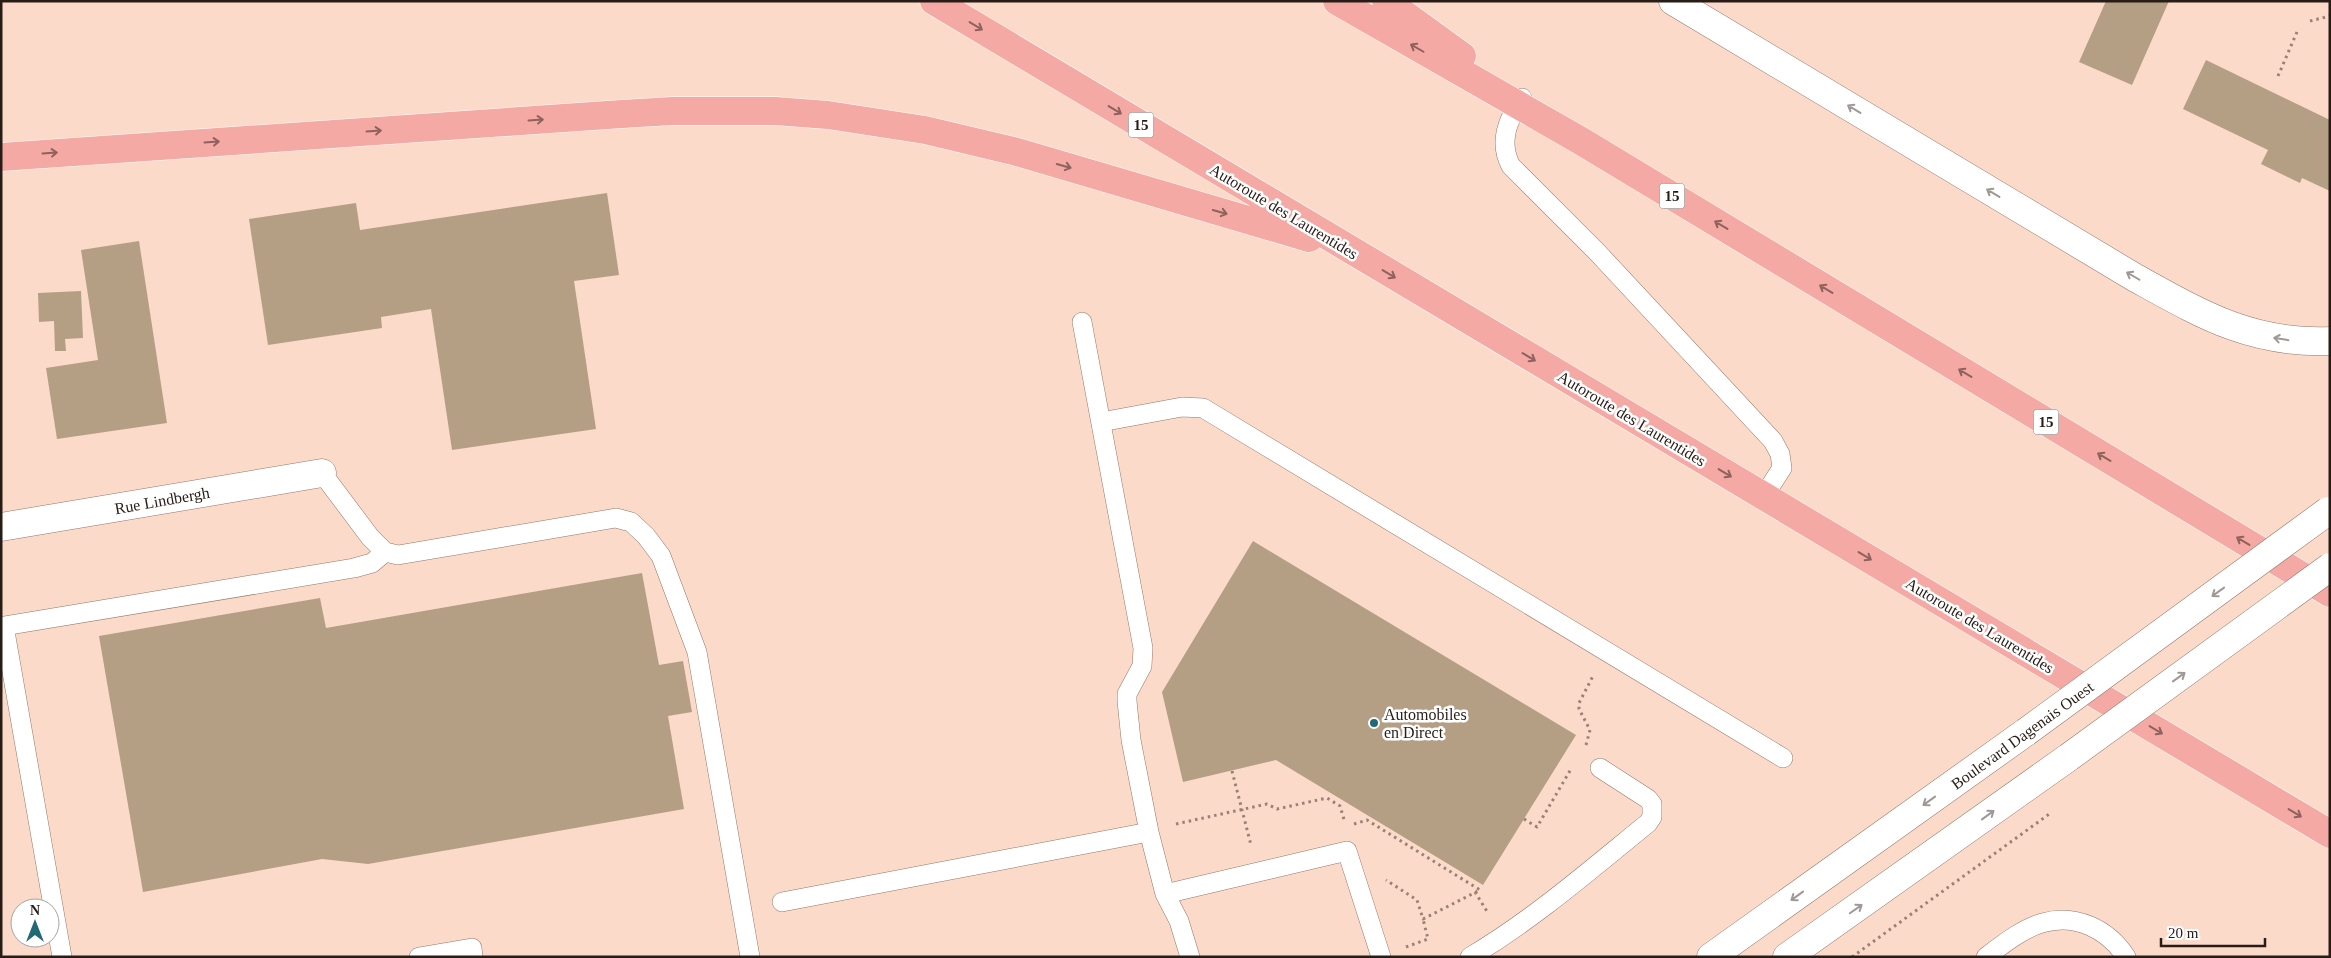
<svg xmlns="http://www.w3.org/2000/svg" width="2331" height="958" viewBox="0 0 2331 958" font-family="'Times New Roman',serif">
<rect width="100%" height="100%" fill="#fcdac9"/>
<path fill="#b49f84" d="M2106,1H2169L2132,85L2079,62Z
M2206,60L2330,120V191L2302,178L2300,183L2261,164L2268,150L2183,109Z
M607,193L619,275L574,281L596,429L452,450L431,309L381,317L382,328L268,345L249,219L356,203L360,230Z
M139,241L167,423L57,439L46,368L98,360L81,250Z
M81,291L83,338L65,339L66,351H55L54,321L39,322L38,293Z
M1253,541L1576,735L1483,885L1276,760L1183,782L1162,692Z
M642,573L659,665L683,661L692,712L668,716L684,809L368,864L322,859L143,892L99,636L320,598L326,628Z"/>
<g fill="none" stroke-linecap="round" stroke-linejoin="round">
<g stroke="#957667" stroke-width="20">
<path id="service" d="M1522,98C1508,119 1498,142 1511,166L1597,252L1773,441L1780,454L1782,468L1764,496
M1082,322L1143,648L1142,666L1127,694V701L1131,740L1149,832
M1101,422L1182,407L1203,408L1783,758
M322,473L370,537L385,552L398,555L616,518L631,522L646,536L661,556L697,652L750,957
M782,902L1149,832L1165,894
M62,957L4,626L354,568L372,563L385,552
M419,957L472,948L473,957
M1190,957L1179,921L1165,894L1347,851L1381,957
M1470,957C1534,919 1590,870 1648,823L1652,817V804L1648,799L1600,768
M1986,957C2003,944 2022,929 2042,923C2075,913 2108,929 2126,957"/>
</g>
<g stroke="#957667" stroke-width="29">
<path id="minor" d="M1,527L322,473"/>
</g>
<g stroke="#957667" stroke-width="29">
<path id="secondary" d="M1673,1L2134,277C2201,314 2250,344 2330,341
M1711,957L2026,732
M1787,957L2069,757"/>
</g>
<g stroke="#fff" stroke-width="29">
<path id="motorway" d="M934,1L2330,834
M1337,1L1581,141L2330,593
M1386,1L1462,56
M1,157L622,114L672,111H775L828,115L925,130L1017,152L1309,238"/>
</g>
<path stroke="#998176" stroke-width="3" stroke-dasharray="2.5 4" stroke-linecap="butt" d="M2310,21L2330,16
M2278,76L2297,32
M1586,745L1590,730L1579,709V703L1593,676
M1232,771L1251,845
M1524,819L1537,827L1571,769
M1176,824L1267,804L1277,809L1327,798L1340,806L1345,823
M1354,824L1367,820L1480,890L1423,919L1417,900L1386,880
M1475,892L1488,913
M1406,947L1428,939L1423,919
M1852,957L2052,812"/>
<use href="#service" stroke="#fff" stroke-width="19"/>
<use href="#minor" stroke="#fff" stroke-width="28"/>
<use href="#secondary" stroke="#fff" stroke-width="28"/>
<use href="#motorway" stroke="#f5a9a4" stroke-width="28"/>
<g stroke="#957667" stroke-width="29" stroke-linecap="butt">
<path id="secondary-bridge" d="M2026,732L2328,511
M2069,757L2330,567"/>
</g>
<use href="#secondary-bridge" stroke="#fff" stroke-width="28"/>
</g>
<defs><path id="oneway-shaft" d="M-6 0H5M1.5-3L5.5 0L1.5 3" fill="none" stroke-width="1.6" stroke-linecap="round" stroke-linejoin="round" transform="scale(1.25)"/></defs>
<g stroke="#8e625d">
<use href="#oneway-shaft" transform="translate(976 26) rotate(31)"/>
<use href="#oneway-shaft" transform="translate(1417 48) rotate(-150)"/>
<use href="#oneway-shaft" transform="translate(1115 110) rotate(31)"/>
<use href="#oneway-shaft" transform="translate(536 120) rotate(-4)"/>
<use href="#oneway-shaft" transform="translate(374 131) rotate(-4)"/>
<use href="#oneway-shaft" transform="translate(212 142) rotate(-4)"/>
<use href="#oneway-shaft" transform="translate(50 153) rotate(-4)"/>
<use href="#oneway-shaft" transform="translate(1064 166) rotate(16)"/>
<use href="#oneway-shaft" transform="translate(1220 212) rotate(16)"/>
<use href="#oneway-shaft" transform="translate(1721 225) rotate(-149)"/>
<use href="#oneway-shaft" transform="translate(1389 274) rotate(31)"/>
<use href="#oneway-shaft" transform="translate(1826 289) rotate(-149)"/>
<use href="#oneway-shaft" transform="translate(1529 357) rotate(31)"/>
<use href="#oneway-shaft" transform="translate(1965 373) rotate(-149)"/>
<use href="#oneway-shaft" transform="translate(2104 457) rotate(-149)"/>
<use href="#oneway-shaft" transform="translate(1725 473) rotate(31)"/>
<use href="#oneway-shaft" transform="translate(2243 541) rotate(-149)"/>
<use href="#oneway-shaft" transform="translate(1865 556) rotate(31)"/>
<use href="#oneway-shaft" transform="translate(2156 730) rotate(31)"/>
<use href="#oneway-shaft" transform="translate(2295 813) rotate(31)"/>
</g>
<g stroke="#9e9996">
<use href="#oneway-shaft" transform="translate(1854 109) rotate(-149)"/>
<use href="#oneway-shaft" transform="translate(1993 193) rotate(-149)"/>
<use href="#oneway-shaft" transform="translate(2133 276) rotate(-150)"/>
<use href="#oneway-shaft" transform="translate(2281 339) rotate(-171)"/>
<use href="#oneway-shaft" transform="translate(2218 592) rotate(144)"/>
<use href="#oneway-shaft" transform="translate(2179 677) rotate(-36)"/>
<use href="#oneway-shaft" transform="translate(1929 801) rotate(144)"/>
<use href="#oneway-shaft" transform="translate(1988 815) rotate(-36)"/>
<use href="#oneway-shaft" transform="translate(1797 896) rotate(144)"/>
<use href="#oneway-shaft" transform="translate(1856 909) rotate(-35)"/>
</g>
<circle fill="#206975" stroke="#fff" stroke-width="2" cx="1374" cy="723" r="5"/>
<g text-anchor="middle" stroke-width="5" stroke-linejoin="round" paint-order="stroke">
<g fill="#fff" stroke="#68605c" stroke-width="1">
<rect x="1128.5" y="112.5" width="25" height="25" rx="4"/>
<rect x="1659.5" y="183.5" width="25" height="25" rx="4"/>
<rect x="2033.5" y="409.5" width="25" height="25" rx="4"/>
</g>
<g font-size="15" font-weight="bold" fill="#281c16">
<text x="1141" y="130">15</text>
<text x="1672" y="201">15</text>
<text x="2046" y="427">15</text>
</g>
<g font-size="16" fill="#281c16" stroke="#fff">
<text transform="translate(1284 211) rotate(31)" y="6">Autoroute des Laurentides</text>
<text transform="translate(1632 418) rotate(31)" y="6">Autoroute des Laurentides</text>
<text transform="translate(162 500) rotate(-10)" y="6">Rue Lindbergh</text>
<text transform="translate(1980 625) rotate(31)" y="6">Autoroute des Laurentides</text>
<text transform="translate(2022 735) rotate(-36)" y="6">Boulevard Dagenais Ouest</text>
</g>
<g font-size="16" fill="#281c16" stroke="#fff" text-anchor="start">
<text x="1384" y="720">Automobiles<tspan x="1384" dy="18">en Direct</tspan></text>
</g>
</g>
<rect width="2331" height="958" fill="none" stroke="#281c16" stroke-width="5"/>
<g transform="translate(35 923)"><circle r="24" fill="#ffffff" stroke="#a9a4a2"/>
<path d="M0-4L9 19L0 12L-9 19Z" fill="#206975"/>
<text y="-8" font-size="14" font-weight="bold" text-anchor="middle" fill="#281c16">N</text>
</g>
<path d="M2161 938v8h104v-8" fill="none" stroke="#281c16" stroke-width="2.5"/>
<text x="2168" y="938" font-size="15" fill="#281c16" stroke="#ffffff" stroke-width="4" paint-order="stroke">20 m</text>
</svg>
